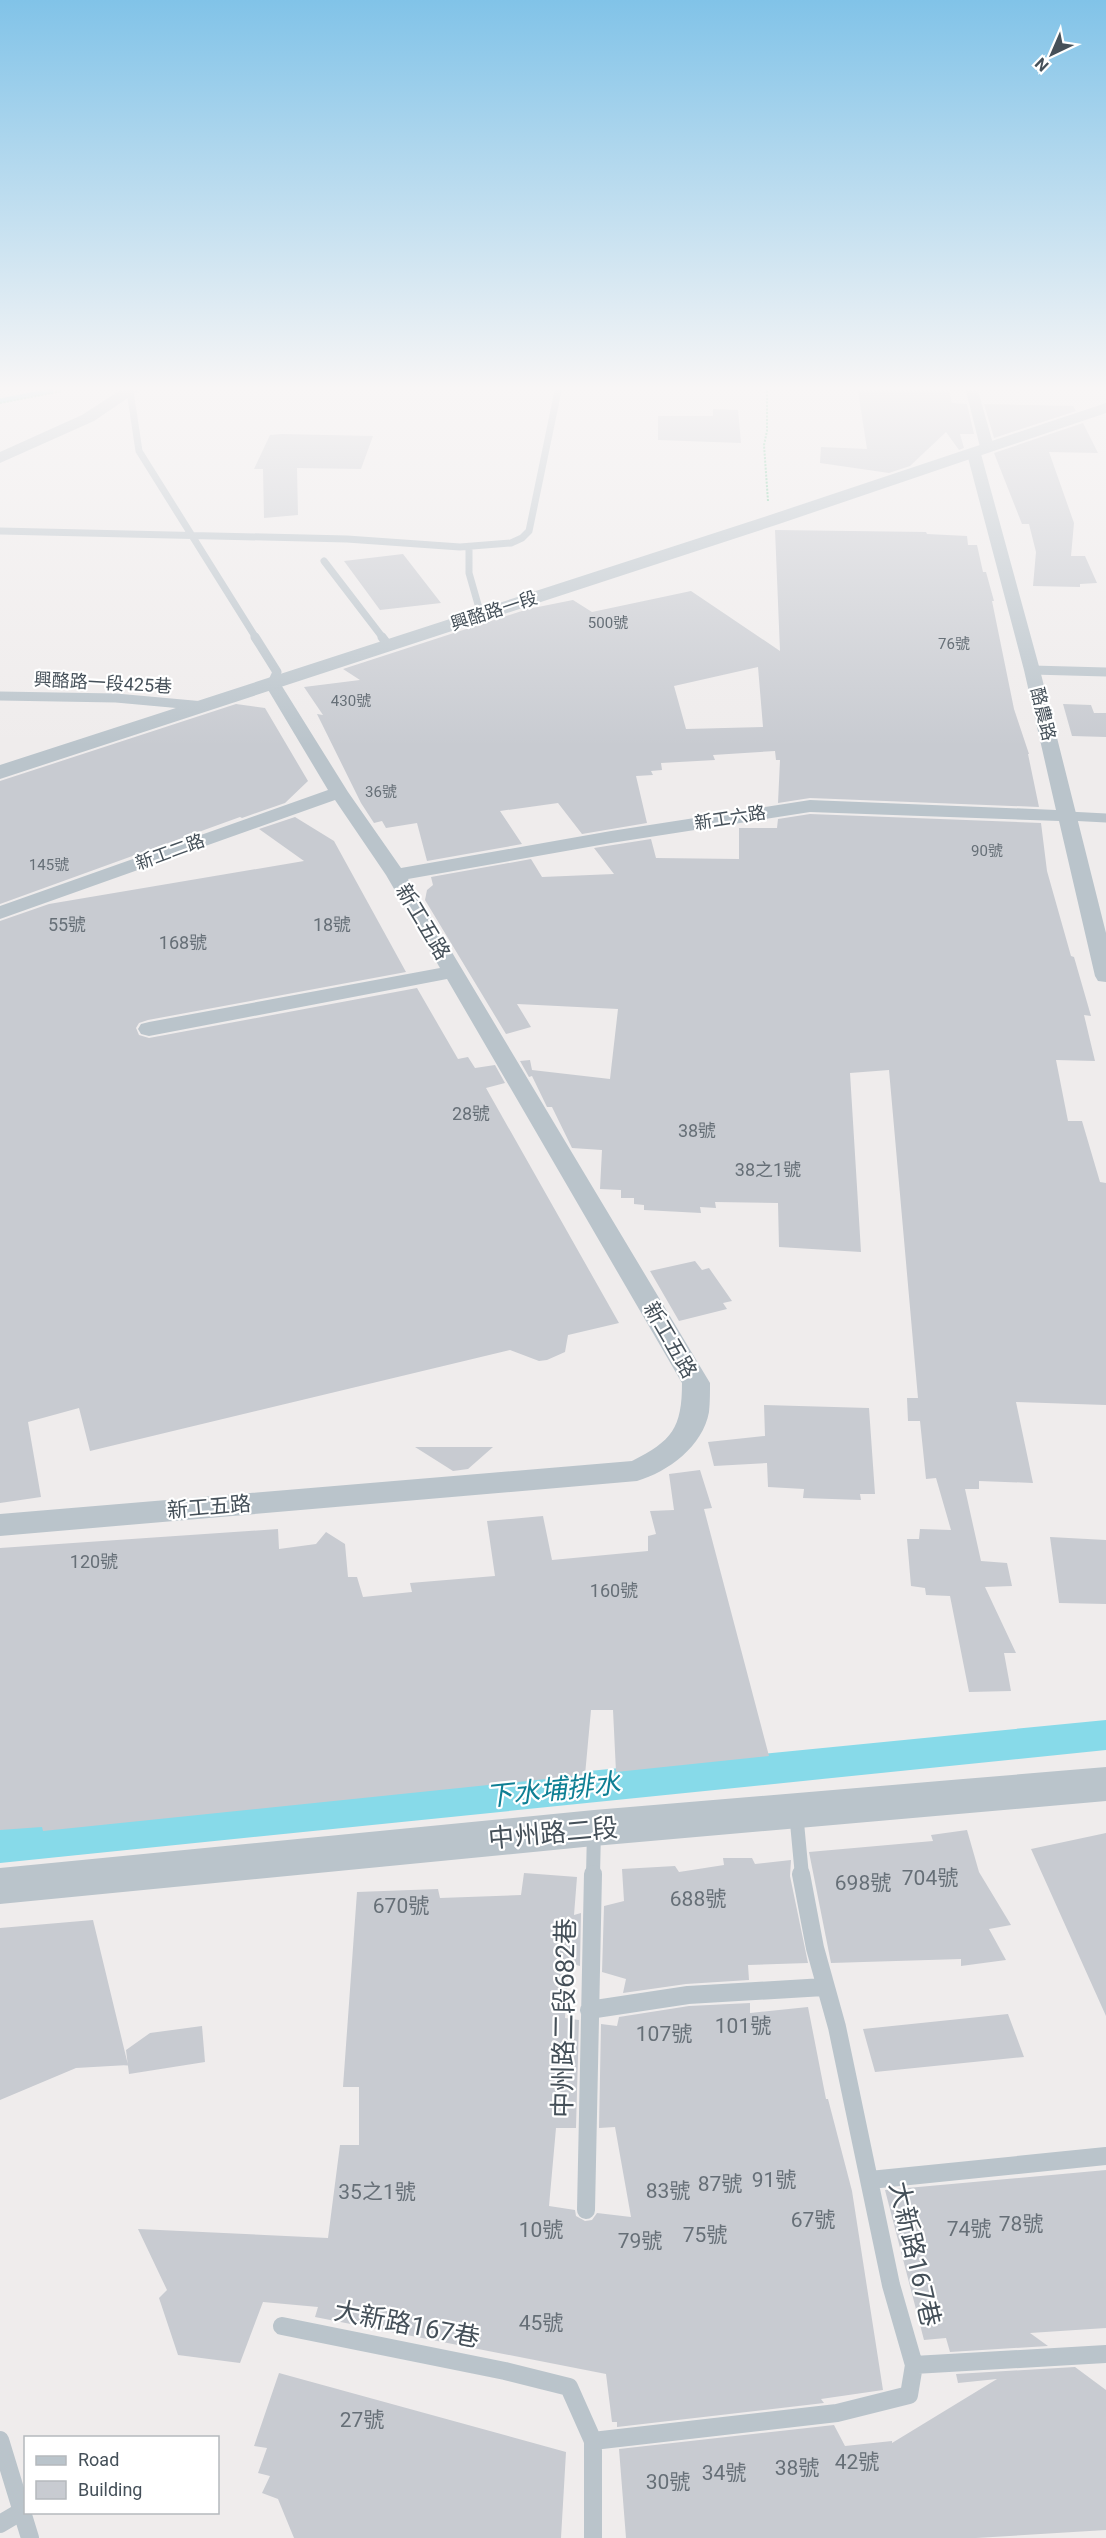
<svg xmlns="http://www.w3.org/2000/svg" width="1106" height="2538" viewBox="0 0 1106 2538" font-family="Roboto,'Noto Sans TC',sans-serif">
<rect width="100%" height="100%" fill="#efecec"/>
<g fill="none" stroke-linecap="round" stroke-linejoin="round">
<path stroke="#87dae9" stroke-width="5" d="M0,401L51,391"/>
<path fill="#87dae9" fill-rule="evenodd" d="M1106,1720V1750L0,1863V1829Z"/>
</g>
<path fill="#c8cbd1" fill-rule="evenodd" d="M858,391H949L952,403L967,404L974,434H960L964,448L959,450L946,432L910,466L889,473L820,463L821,447L867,449Z
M984,404L1073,406L1076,411L994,438Z
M713,409L738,410L741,443L658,440V416H713Z
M1083,423L1098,453L1049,452L1074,523L1071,556H1085L1097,583L1080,584V587L1033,586L1036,552L1029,524H1022L994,453Z
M282,434L373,436L361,469L297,468L298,515L264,518L263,469H254L270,435Z
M775,530L926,532L927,534L967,536L968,545H977L983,572H986L994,601H992L1014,709L1029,754H1028L1039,807L810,798L778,803L780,760H776L775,751L713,755L715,760L661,763L662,770L651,771L653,775L636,776L647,823L582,834L558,803L500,811L522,844L427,861L417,823L386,828L382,821L374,823L361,803L317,714L323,715L304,687L360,680L343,669L528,609L573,600L592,612L691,591L780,651ZM758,667L763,727L686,729L674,686Z
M403,554L441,603L380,610L344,561Z
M236,704L265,708L308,781L285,803L242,818L240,817L0,904V781Z
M1063,704L1091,705L1094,713H1106V737L1072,736Z
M810,814L1041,823L1047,871L1071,956L1074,957L1091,1016L1084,1015L1095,1061L1056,1060L1068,1121H1082L1100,1182L1106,1183V1405L1016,1402L1033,1483L979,1481V1489H965L981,1561L1007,1563L1012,1586L985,1587L1016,1653H1004L1011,1691L969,1692L950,1596L926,1595L925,1588L911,1586L907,1539H919L920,1529L951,1530L936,1478L926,1479L920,1421H908L907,1398H918L889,1070L850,1073L861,1252L779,1247L778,1203L715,1202L716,1208L700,1207L701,1213L644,1210V1205L634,1204V1198H621V1190L600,1189L602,1150L572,1148L552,1107H547L532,1076L529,1077L520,1061L530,1060L532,1070L610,1079L618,1009L517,1004L531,1027L506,1034L425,900L427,890L433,885L431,877L531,859L542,877L614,874L594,848L651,839L656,858L739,859V828H777L778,819Z
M295,817L334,841L406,972L148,1020L139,1023L136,1028L139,1035L149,1038L417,988L458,1059L468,1057L475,1068L495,1065L505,1083L486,1088L619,1323L568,1335L565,1352L547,1360L539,1361L510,1350L90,1451L79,1408L28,1422L41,1497L0,1503V921L49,904L304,861L259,829Z
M695,1261L702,1270L709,1268L732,1301L723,1303L727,1309L679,1321L650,1271Z
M764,1405L869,1408L875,1494H860L861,1500L803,1498L804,1489L768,1487L767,1463L714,1466L708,1442L765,1436Z
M415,1447H493L468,1469L453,1471Z
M700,1470L712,1508L704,1509L769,1756L616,1772L613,1710H591L585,1775L43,1831L42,1827L0,1830V1548L278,1529L279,1549L316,1544L326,1532L345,1544L348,1577H357L363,1597L412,1592L410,1583L495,1576L487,1521L543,1516L552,1560L648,1551V1536L656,1534L650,1511L674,1510L669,1474Z
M1050,1537L1106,1540V1604L1059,1603Z
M967,1830L979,1872L1011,1925L989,1929L1006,1960L961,1966V1959L831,1963L809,1852L933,1841L931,1835Z
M1106,1833V2016L1031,1849Z
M723,1858H752L755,1864L791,1860L790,1876L808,1963L748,1965L749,1980L686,1984L623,1993L626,1979L602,1972L604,1906L624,1901L622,1869L675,1866L679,1872L724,1865Z
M524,1873L577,1877L574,1915L581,1913L580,1966L569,1963L565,2018L579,2020L576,2128H556L549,2206L575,2210L576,2216L585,2221L592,2220L597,2213L631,2217L615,2127L599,2128L601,2024L617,2026L619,2017L689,2006L750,2003V2013L808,2007L826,2099H828L852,2191L883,2390L821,2399L824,2403L617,2427V2422H612L606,2374L315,2317L318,2307L263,2302L240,2363L178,2355L159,2298L167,2290L138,2229L328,2238L340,2145H359V2087H343L357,1892L438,1889L440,1898L521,1895Z
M93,1920L128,2065L76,2068L0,2100V1928Z
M1008,2014L1024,2057L875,2072L863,2029Z
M202,2026L205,2062L129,2074L126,2050L150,2033Z
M1106,2170V2328L1030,2333L1048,2346L950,2352L946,2338L924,2340L885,2190Z
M1075,2367L1106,2390V2530L976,2538H626L619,2449L834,2425L845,2446L892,2441V2443L997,2379L958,2383L956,2374Z
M279,2373L566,2452L561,2538H294L278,2499L262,2493L270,2476L258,2473L267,2448L254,2446Z"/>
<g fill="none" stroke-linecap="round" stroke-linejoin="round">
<path stroke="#72ca9a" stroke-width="2" stroke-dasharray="2 1.5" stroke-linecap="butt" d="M767,391V431L764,445L768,501
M0,403L62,391"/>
<path stroke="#bac4cb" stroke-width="7" d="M130,391L139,451L256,638
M0,531L347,539L460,547L511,543L522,538L529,531L558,391
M469,547V573L481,615
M324,561L383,638"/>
<path stroke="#bac4cb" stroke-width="9" d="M255,637L277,672L272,683
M382,637L388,645
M1032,670L1106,672
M0,696L116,698L204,706
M1068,816L1106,818"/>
<path stroke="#bac4cb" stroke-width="14" d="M796,1812L802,1876
M593,1876L594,1830"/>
<path stroke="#bac4cb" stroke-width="18" d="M589,2010L688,1995L824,1987
M870,2180L1106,2156
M586,2210L593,1874
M282,2326L505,2371L569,2387L593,2441V2538
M914,2365L1106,2354
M0,2440L30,2538
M593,2441L837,2413L909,2395L914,2365L891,2285L837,2027L815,1948L801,1874
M0,2524L22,2511"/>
<path fill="#bac4cb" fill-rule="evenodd" d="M966,391H978L994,447L992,450H982L980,447Z
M974,450L981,454L1040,670L1106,933V982L1098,981L1095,976L1059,821L810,812L611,843L408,879L710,1383C710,1392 710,1402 709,1412C703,1446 668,1472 637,1481L0,1536V1514L632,1461C672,1441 682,1428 682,1383L447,979L149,1036L141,1034L138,1029L141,1024L149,1022L440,968L386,875L335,800L0,919V906L328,790L264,683L266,679H278L280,683L348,792L401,868L611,831L810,800L1056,810L1024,670L967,454Z"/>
<path fill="#bac4cb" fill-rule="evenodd" d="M119,391H138L94,421L0,463V452L82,415Z
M1106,403V413L776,525L0,779V765L764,517Z
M1106,1767V1801L594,1846L0,1904V1868L594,1810Z"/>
</g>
<linearGradient id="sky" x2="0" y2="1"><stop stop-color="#81c3e8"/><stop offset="0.52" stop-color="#f8f6f6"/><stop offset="1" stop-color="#f8f6f6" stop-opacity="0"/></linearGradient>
<rect width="1106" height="746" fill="url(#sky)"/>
<g text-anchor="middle" stroke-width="4.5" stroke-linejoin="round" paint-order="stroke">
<g font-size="15" fill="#666f77">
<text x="608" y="628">500號</text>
<text x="954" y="649">76號</text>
<text x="351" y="706">430號</text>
<text x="381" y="797">36號</text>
<text x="987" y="856">90號</text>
<text x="49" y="870">145號</text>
</g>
<g font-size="18" fill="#455059" stroke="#fff">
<text transform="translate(494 611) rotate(-18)" y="6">興酪路一段</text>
<text transform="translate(103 683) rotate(3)" y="6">興酪路一段425巷</text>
<text transform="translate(1043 714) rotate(76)" y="6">酪農路</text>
<text transform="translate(730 818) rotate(-9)" y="6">新工六路</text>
<text transform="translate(170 852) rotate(-20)" y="6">新工二路</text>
</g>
<g font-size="18" fill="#666f77">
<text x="67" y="931">55號</text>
<text x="332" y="931">18號</text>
<text x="183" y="949">168號</text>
<text x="471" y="1120">28號</text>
<text x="697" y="1137">38號</text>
<text x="768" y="1176">38之1號</text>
<text x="94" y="1568">120號</text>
<text x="614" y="1597">160號</text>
</g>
<g font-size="21" fill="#455059" stroke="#fff">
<text transform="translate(423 922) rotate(59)" y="7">新工五路</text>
<text transform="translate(670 1340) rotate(60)" y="7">新工五路</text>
<text transform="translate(209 1507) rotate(-5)" y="7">新工五路</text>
</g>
<g font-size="21" fill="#666f77">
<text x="930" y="1885">704號</text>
<text x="863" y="1890">698號</text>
<text x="698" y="1906">688號</text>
<text x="401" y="1913">670號</text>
<text x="743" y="2033">101號</text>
<text x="664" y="2041">107號</text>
<text x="774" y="2187">91號</text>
<text x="720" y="2191">87號</text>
<text x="668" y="2198">83號</text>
<text x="377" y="2199">35之1號</text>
<text x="813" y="2227">67號</text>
<text x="1021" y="2231">78號</text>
<text x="969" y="2236">74號</text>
<text x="541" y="2237">10號</text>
<text x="705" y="2242">75號</text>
<text x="640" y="2248">79號</text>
<text x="541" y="2330">45號</text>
<text x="362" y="2427">27號</text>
<text x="857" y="2469">42號</text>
<text x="797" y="2475">38號</text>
<text x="724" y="2480">34號</text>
<text x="668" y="2489">30號</text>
</g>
<g font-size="26" fill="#455059" stroke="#fff">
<text transform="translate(553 1833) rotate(-5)" y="9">中州路二段</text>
<text transform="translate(564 2018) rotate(-89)" y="9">中州路二段682巷</text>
<text transform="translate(915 2254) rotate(77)" y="9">大新路167巷</text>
<text transform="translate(407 2324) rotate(11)" y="9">大新路167巷</text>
</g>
<g font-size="27" font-style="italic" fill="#0e7f94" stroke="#fff">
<text transform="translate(553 1790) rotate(-6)" y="9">下水埔排水</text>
</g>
</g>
<rect x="24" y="2436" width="195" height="78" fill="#ffffff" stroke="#b5b9bd" stroke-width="1.5"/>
<rect x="36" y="2456" width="30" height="9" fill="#bac4cb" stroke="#b5b9bd" stroke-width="1.5"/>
<text x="78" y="2466" font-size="18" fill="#455059">Road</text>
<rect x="36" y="2481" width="30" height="18" fill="#c8cbd1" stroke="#b5b9bd" stroke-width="1.5"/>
<text x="78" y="2496" font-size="18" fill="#455059">Building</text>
<g transform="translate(1052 54) rotate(224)" stroke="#ffffff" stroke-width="4.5" paint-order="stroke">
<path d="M0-4.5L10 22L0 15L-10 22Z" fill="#455059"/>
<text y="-9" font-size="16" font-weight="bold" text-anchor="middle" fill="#455059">N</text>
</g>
</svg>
